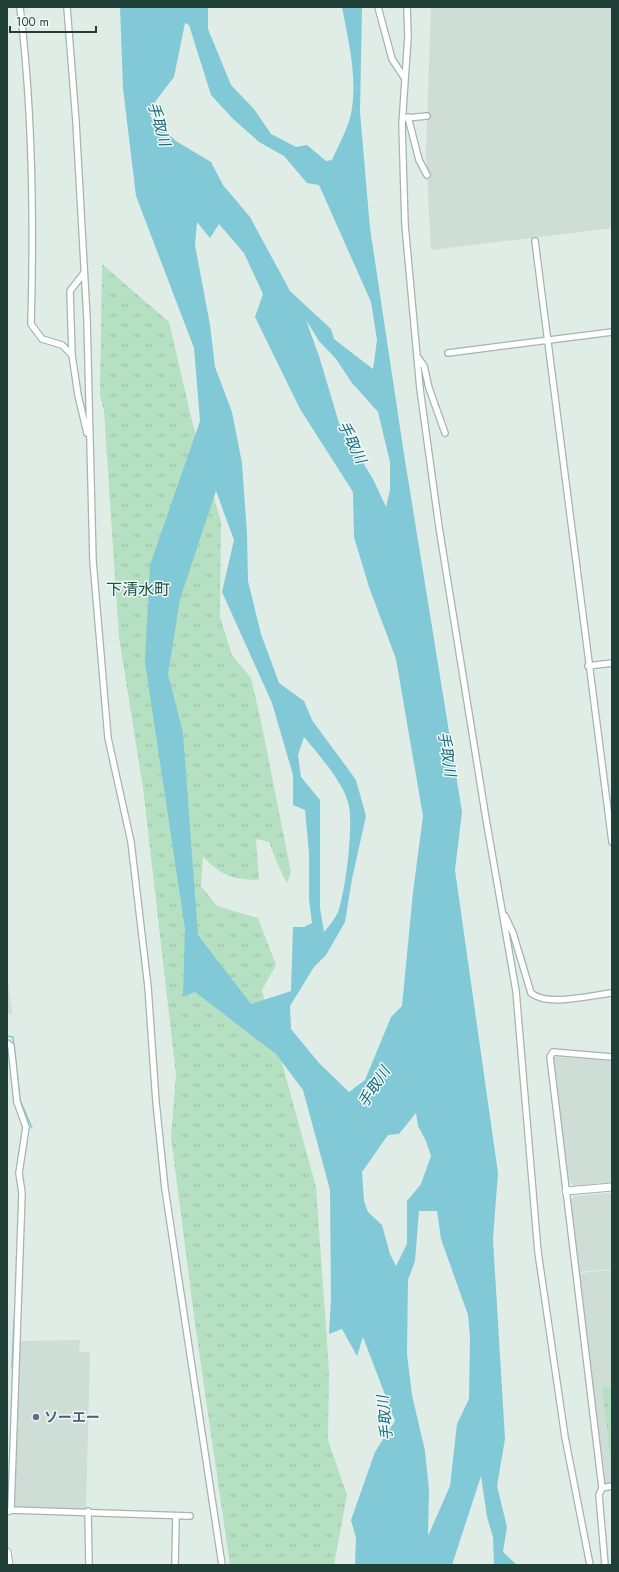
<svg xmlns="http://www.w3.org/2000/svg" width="619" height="1572" viewBox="0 0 619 1572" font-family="Jost,'Noto Sans JP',sans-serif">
<defs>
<pattern id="grass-tufts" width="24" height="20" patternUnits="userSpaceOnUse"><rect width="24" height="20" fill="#b6e0c2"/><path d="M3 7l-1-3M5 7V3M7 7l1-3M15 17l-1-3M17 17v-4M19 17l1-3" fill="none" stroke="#9cc1a7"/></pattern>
</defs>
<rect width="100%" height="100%" fill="#e0ede7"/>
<path fill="#ceddd6" d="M431,7H612V228L431,250L426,152Z
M7,970L12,1014H7Z
M554,1057L612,1061V1182L574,1186L567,1180Z
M612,1193V1269L578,1272L569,1203L574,1196Z
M612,1270V1483L606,1484L578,1273Z
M80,1340L79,1351L90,1353L86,1509L15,1507L20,1341Z"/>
<path fill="url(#grass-tufts)" d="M102,264L169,322L192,421L221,522L220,617L232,655L251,678L262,726L291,872L287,883L278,865L269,842L256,839L259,880C232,879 224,877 203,857L201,886L217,906L258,918L276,965L262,990L316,1187L329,1370L328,1440L347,1495L334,1565H230L195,1324L171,1137L176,1075L143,788L119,638L104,411L100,396Z
M612,1386V1472L602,1388Z"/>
<path fill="#82c9d8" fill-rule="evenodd" d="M120,7H208V29L231,85L254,109L271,134L296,147L307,145L326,161L332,160C339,144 350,125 352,108C357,75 348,39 342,7H362L360,112L370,228L404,454L462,812L455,870L498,1173L493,1239L505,1439L497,1486L507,1527L503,1552L517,1565H494L493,1537L487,1517L481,1476L452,1565H355L356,1538L351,1520L375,1452L395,1421L363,1337L357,1356L342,1329L329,1334L331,1299L330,1190L303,1090L276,1054L195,992L183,996L185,929L145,662L150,565L200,421L194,348L136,196L123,88ZM185,23L189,25L211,95L233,119L259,142L284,156L307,183L319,185L371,302L377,340L373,369L334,339L331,329L290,291L250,217L223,185L211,162L176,141L150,116L155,102L174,77ZM197,222L210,238L219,224L244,253L263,294L255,317L300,409L353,492L354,537L369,587L396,659L423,816L413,892L402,1006L391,1017L365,1080L349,1092L319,1063L291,1029L290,1006L314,967L326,955L345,922L352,879L366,816L356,780L312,720L304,701L279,683L261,634L248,581L247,533L242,463L232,412L215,367L210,325L195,245ZM306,320L319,341L336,359L352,383L378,412L390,462V490L386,507L373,479L339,423L319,356ZM216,491L234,540L222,592L272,703L293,775V805L305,810L309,853V900L312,923L304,927H293L291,991L251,1004L198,935L183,733L168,674L180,599ZM304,737C318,754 345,784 349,806C353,829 346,889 338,912C335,919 329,926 324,932L320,908V800L301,777L298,755ZM416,1113L418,1126L426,1141L431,1156L421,1184L407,1201V1244L396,1266L390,1254L382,1225L368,1212L364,1201L362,1172L388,1135L399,1134ZM419,1211H437L441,1239L468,1315L470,1337L469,1399L457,1424L450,1486L428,1536L429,1490L425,1451L412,1395L407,1354L408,1280L415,1261Z"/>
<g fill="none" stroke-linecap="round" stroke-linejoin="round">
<path stroke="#82c9d8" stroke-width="1.5" d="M7,1036L13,1037L20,1100L32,1128
M12,1368L14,1320"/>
<g stroke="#a2b5af" stroke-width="8">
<path id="minor" d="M20,7C33,113 34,218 31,324L42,339L62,345L72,355L78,395L87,433
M67,7L76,122L87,319L93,561L108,738L131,842L148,987L156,1102L165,1189L222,1565
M378,7L392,59L405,79
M407,7L408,36L402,125L405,225L420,389L439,527L486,819L516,991L538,1252L565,1437L590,1565
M408,117L419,160L427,175
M406,118L427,116
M535,241L612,842
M448,353L612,332
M72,355L70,291L84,273
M417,356L424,366L429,388L445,433
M588,666L612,663
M505,916L513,933L531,993C547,1007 592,995 612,993
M7,1043L11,1046L17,1102L26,1127L19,1173L22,1193L11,1510
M602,1488L550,1057L553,1052L612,1057
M88,1511L89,1565
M7,1512L11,1510L190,1516
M175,1565L176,1516
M605,1565L599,1495L602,1488L612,1486"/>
</g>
<g stroke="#a2b5af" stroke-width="9">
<path id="tertiary" d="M566,1191L612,1187
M7,1552L9,1565"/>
</g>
<use href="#minor" stroke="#fff" stroke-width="5.5"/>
<use href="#tertiary" stroke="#fff" stroke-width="7"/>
</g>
<circle fill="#5c6f8a" stroke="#f1f9f5" stroke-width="1.5" cx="36" cy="1417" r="4"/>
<g text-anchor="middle" stroke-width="3" stroke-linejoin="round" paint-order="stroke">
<g font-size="14" font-weight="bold" fill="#4e5e75" stroke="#f1f9f5" text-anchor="start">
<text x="44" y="1422">ソーエー</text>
</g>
<g font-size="15" font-style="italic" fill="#136c81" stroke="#f1f9f5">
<text transform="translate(159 124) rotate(74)" y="5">手取川</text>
<text transform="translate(352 442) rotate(64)" y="5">手取川</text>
<text transform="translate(447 754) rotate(81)" y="5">手取川</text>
<text transform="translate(374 1087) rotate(-57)" y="5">手取川</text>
<text transform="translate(385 1418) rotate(-95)" y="5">手取川</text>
</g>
<g font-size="16" fill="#195346" stroke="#f1f9f5">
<text x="138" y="595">下清水町</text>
</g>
</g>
<rect width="619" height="1572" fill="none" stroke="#1f3f37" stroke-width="16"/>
<path d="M10 26v6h86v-6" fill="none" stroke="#1f3f37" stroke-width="2"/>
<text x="16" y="26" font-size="12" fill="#1f3f37" stroke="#f1f9f5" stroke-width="3" paint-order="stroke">100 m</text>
</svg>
